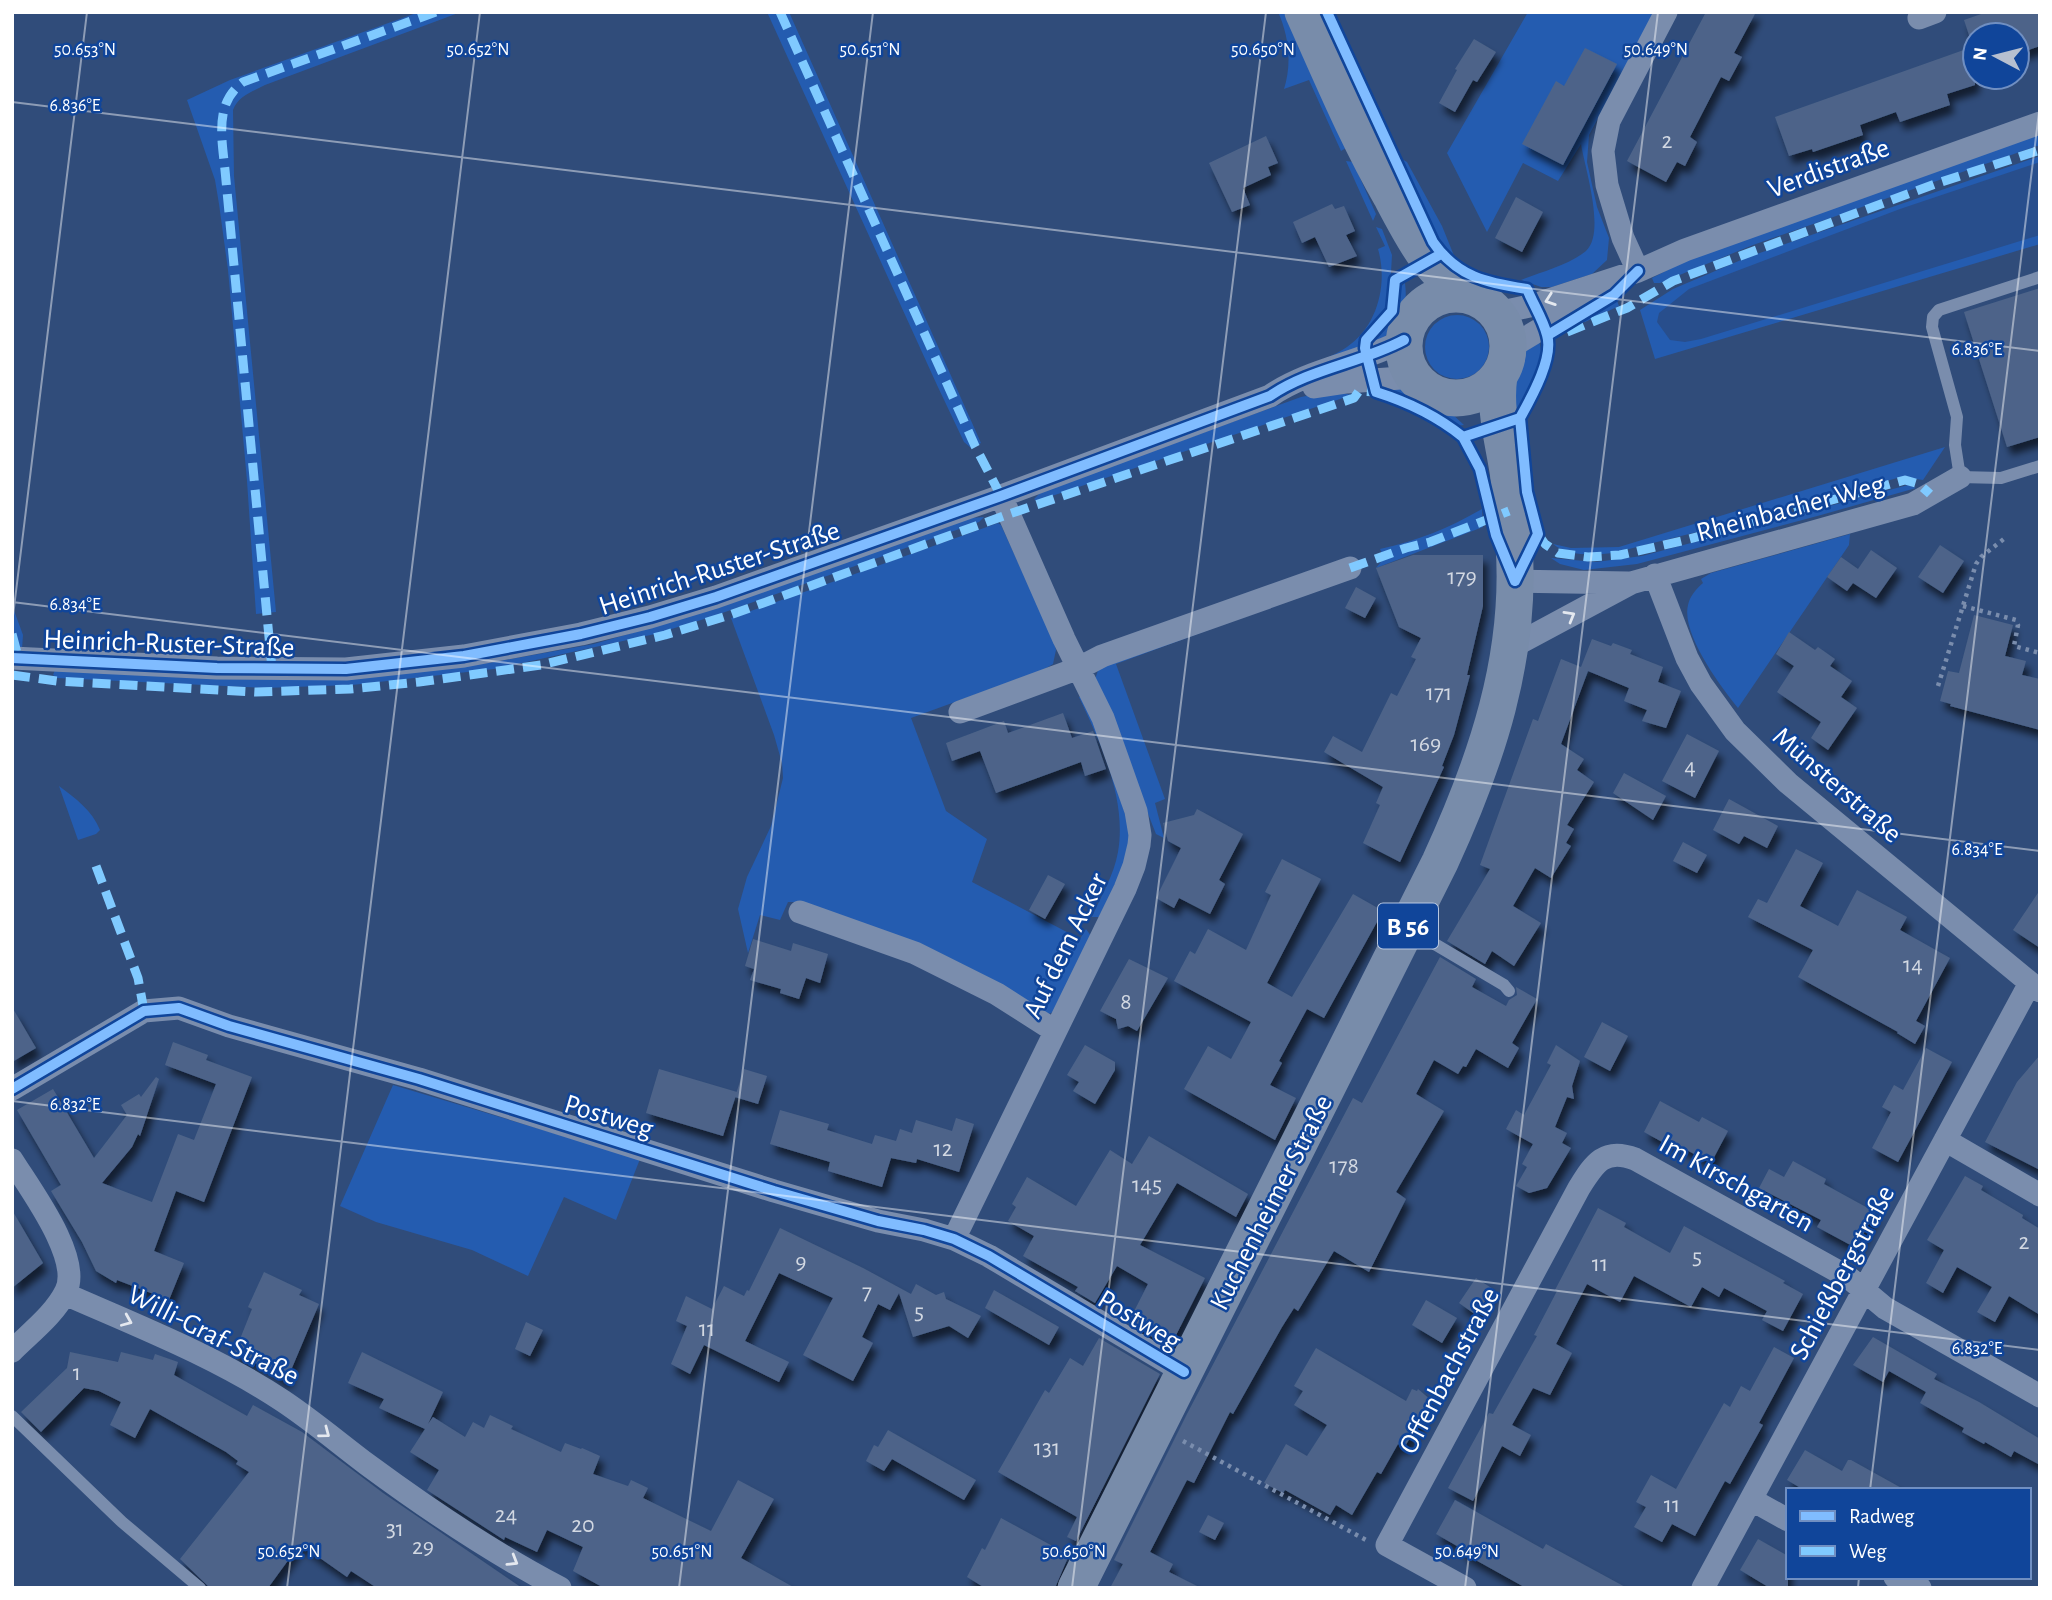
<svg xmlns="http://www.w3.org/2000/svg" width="2052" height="1600" viewBox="0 0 2052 1600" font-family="'Alegreya Sans',sans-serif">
<defs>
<filter id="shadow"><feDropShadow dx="4.5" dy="8" stdDeviation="3.5" flood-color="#0009"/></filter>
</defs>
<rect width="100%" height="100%" fill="#304c7a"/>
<path fill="#245cb0" d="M419,12H461L265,85C252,92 238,96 233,110L234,176L276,612L256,614L247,481L228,270L219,204L215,180L187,100L230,80Z
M767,12H789L981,443L971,448L964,442L937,385Z
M1278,12H1290L1348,147L1341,151L1309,80L1284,89C1292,64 1289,36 1278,12Z
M1528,12H1655L1589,135L1587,162L1597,207L1609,238L1607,260L1592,274L1552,287H1541L1521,280C1541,272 1569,265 1586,251C1606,232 1585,169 1581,144L1558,181L1523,163L1487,232L1447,153Z
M2040,133V145L1753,245L1660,283H1654L1652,278L1691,258Z
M2040,156V244L1655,359L1640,310L1673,289L1748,257Z
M1400,158L1407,162L1442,226L1455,258C1427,242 1411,189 1398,160Z
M1346,161L1353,162L1376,214L1373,221Z
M1376,227L1382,229L1392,255L1389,308L1358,342L1360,351L1308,366C1320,360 1336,355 1347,347C1378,326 1388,283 1378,249L1385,246Z
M1405,283C1409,314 1397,330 1372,346L1373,337L1397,312L1399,288Z
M1616,298L1619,306L1585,322L1573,323Z
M1425 347a32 32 0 1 1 64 0a32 32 0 1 1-64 0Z
M1539,339L1542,357L1521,406L1505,413C1510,382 1511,358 1539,339Z
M1383,386L1411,391L1450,412L1464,425L1456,426L1437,413Z
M1343,389V393L1352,395L1037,501L1034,499L1039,494L1052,488L1301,397Z
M1945,447L1923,480L1901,477L1741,521L1613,553C1595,555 1568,557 1553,544L1571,548L1619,547Z
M1908,485L1916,488L1821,515L1637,564L1584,570L1560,564L1551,558L1596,562L1642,556Z
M1482,509L1483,527L1376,568L1384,558L1380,549C1417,541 1449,528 1482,509Z
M984,517L979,522L711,617L655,634L494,669L352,685L264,688L57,678L53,675L55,670L177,677L344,679L488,663L594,644L656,626L970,518Z
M998,523L1001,525L1054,641L1056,650L1053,664L1043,670L911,718L946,811L987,839L972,882L1080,939L1086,929L1091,936L1055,1011L1049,1014L804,902H788L780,920L760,915L748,953L738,909L747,877L771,826L783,778L782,763L774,735L731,618Z
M1850,534L1849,545L1738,708C1721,687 1681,634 1688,605C1690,596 1696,589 1703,583L1701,579L1711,573Z
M1317,590L1116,664L1165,799L1155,803L1164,838L1156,834L1095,679L1099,668Z
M12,605L23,635L22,649L12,648Z
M1079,697H1082L1087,702L1130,828L1126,863L1099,917H1092C1101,896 1114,875 1118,852C1127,799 1101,744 1079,697Z
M59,786C76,799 92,810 100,830L96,834L78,840Z
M393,1085L640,1159L616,1220L564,1197L528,1276L472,1250L376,1222L340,1206Z"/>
<path fill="#284e8c" d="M2040,162V235L1701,339L1685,342L1670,340L1657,322L1659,313L1689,289L1900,209Z"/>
<path fill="#4d6489" filter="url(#shadow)" d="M1706,12H1756L1734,53L1742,57L1729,81L1721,77L1690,137L1697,142L1685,166L1677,162L1666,182L1627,161Z
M1987,12H2040V46L2017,54V35H1969L1964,20Z
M1474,39L1496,52L1477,82L1473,80L1455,112L1439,103L1457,70L1455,69Z
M1975,46V85L1947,94L1950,105L1900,122L1896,112L1860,125L1863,135L1813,152L1812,149L1789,156L1775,117Z
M1585,48L1617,64L1563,165L1522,144L1556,81L1564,86Z
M1266,136L1278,163L1268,167L1271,175L1243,188L1250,205L1232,212L1209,163Z
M1516,197L1543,212L1522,252L1495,238Z
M1332,204L1335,209L1344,206L1355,231L1346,235L1357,256L1329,267L1315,237L1302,243L1293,222Z
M2040,288V437L2007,447L1964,312Z
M1940,545L1964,561L1943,593L1918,577Z
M1871,550L1897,568L1876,598L1853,583L1847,591L1827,577L1841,557L1858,569Z
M1413,555H1483V606L1467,675H1470L1454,735L1442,766L1444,767L1400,862L1363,843L1380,805L1376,803L1383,787L1324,752L1333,736L1362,752L1391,693L1397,696L1416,659L1411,657L1421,638L1399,627L1376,568Z
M1356,587L1376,598L1365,618L1345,608Z
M1974,615L2013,625L2005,656L2026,661L2022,675L2040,679V730L1950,706L1951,704L1940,701L1948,671L1959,673Z
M1789,632L1815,650L1818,647L1835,659L1830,666L1852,681L1841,697L1857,708L1828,750L1811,738L1821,722L1777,692L1794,666L1776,654Z
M1592,639L1611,646L1613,643L1632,650L1630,654L1663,667L1658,682L1681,691L1666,728L1642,721L1647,710L1624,701L1629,688L1588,671L1561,744L1584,759L1577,770L1594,782L1567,825L1574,829L1566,843L1571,846L1551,878L1535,868L1513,906L1541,923L1514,966L1492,951L1485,964L1447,941L1490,869L1480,865L1533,719L1538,721L1561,659L1581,667Z
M1063,713L1072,738L1093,731L1106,769L1085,776L1081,762L996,793L980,751L952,761L946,743L1004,721L1008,733Z
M1687,734L1719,751L1695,798L1662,781Z
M1624,773L1666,796L1653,820L1613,793Z
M1729,799L1778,826L1767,848L1744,836L1739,844L1713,830Z
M1197,809L1243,834L1219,880L1225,884L1210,914L1179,898L1174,908L1156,898L1181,848L1168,841L1163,823L1194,815Z
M1683,842L1707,855L1697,873L1673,861Z
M1796,849L1823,863L1800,906L1838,926L1857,890L1907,917L1900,930L1950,958L1916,1021L1925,1026L1915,1044L1897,1033L1898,1032L1798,977L1813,950L1748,917L1758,899L1767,903Z
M1282,859L1321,879L1267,983L1292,997L1353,894L1383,911L1324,1018L1307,1009L1279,1061L1282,1063L1270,1085L1296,1098L1275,1140L1184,1089L1208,1046L1231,1059L1251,1022L1174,981L1190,951L1195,954L1208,929L1246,950L1271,895L1265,892Z
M1048,875L1065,884L1045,919L1029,910Z
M2040,890V948L2013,930Z
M753,939L791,951L793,943L828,954L820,983L806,978L799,999L780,993L781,989L750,980L754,969L745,966Z
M1440,957L1476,979L1472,987L1506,1006L1509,1000L1517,995L1516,987L1537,999L1512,1043L1519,1048L1508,1068L1476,1049L1466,1067L1463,1066L1458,1074L1434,1060L1416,1094L1444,1111L1396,1192L1406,1199L1369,1272L1334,1251L1298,1311L1294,1308L1282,1327L1233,1414L1230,1412L1194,1483L1187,1480L1150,1552L1173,1564L1169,1572L1201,1588H1110L1123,1564L1114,1560L1187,1414L1353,1098L1362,1103Z
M1129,959L1168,978L1137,1031L1128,1026L1118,1029L1116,1019L1100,1011Z
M12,1007L36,1048L12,1062Z
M1602,1022L1628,1036L1610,1071L1584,1057Z
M173,1042L208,1055L206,1060L252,1077L204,1202L176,1191L154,1251L184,1263L169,1300L117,1280L116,1283L96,1271L82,1242L51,1191L61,1185L17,1110L53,1089L94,1158L127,1115L121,1105L139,1094L141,1097L156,1077L159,1079L140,1136L138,1134L132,1147L102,1183L152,1202L178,1134L194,1140L216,1084L165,1065Z
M1085,1045L1115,1062V1070L1095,1104L1073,1091L1079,1082L1067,1075Z
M1556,1045L1580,1061L1572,1086L1574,1099L1567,1097L1555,1127L1567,1133L1562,1143L1571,1148L1547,1188L1529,1193L1516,1186L1527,1167L1522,1164L1533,1144L1506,1129L1516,1110L1524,1115L1551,1065L1547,1063Z
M1926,1048L1952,1062L1898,1162L1872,1148L1891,1112L1882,1107L1894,1085L1903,1090Z
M2040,1055V1170L1985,1142L2017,1082Z
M659,1069L737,1092L723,1136L646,1113Z
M744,1069L767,1076L758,1104L735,1097Z
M1660,1101L1699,1122L1702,1117L1728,1131L1711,1163L1666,1139L1664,1143L1644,1132Z
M780,1110L829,1124L827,1130L872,1144L875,1135L896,1141L900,1129L912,1133L916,1120L952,1131L956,1118L974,1124L959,1172L917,1159L916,1163L891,1158L882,1187L828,1171L830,1162L770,1144Z
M1149,1136L1248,1194L1236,1217L1177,1183L1140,1245L1205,1278L1170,1347L1128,1323L1148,1284L1117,1266L1095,1303L1075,1291L1078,1287L1023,1256L1034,1236L1008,1221L1016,1207L1012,1204L1027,1177L1076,1206L1110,1150L1132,1164Z
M1793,1161L1826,1179L1824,1184L1875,1212L1856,1248L1817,1227L1821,1220L1759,1188L1769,1169L1784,1177Z
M1965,1176L1983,1186L1981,1190L2023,1215L2022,1218L2040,1229V1315L2009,1296L1995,1322L1977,1312L1992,1287L1957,1267L1943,1293L1926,1283L1944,1250L1927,1240Z
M1598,1208L1626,1223L1624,1227L1670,1253L1684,1226L1785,1281L1783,1283L1803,1294L1783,1331L1762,1320L1767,1311L1724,1288L1719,1297L1702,1287L1691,1307L1634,1276L1620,1302L1587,1284L1556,1344L1572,1353L1550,1395L1533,1388L1512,1425L1531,1435L1520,1456L1502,1446L1473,1501L1448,1488L1489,1413L1493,1414L1537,1336L1534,1335L1557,1291L1555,1290Z
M12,1210L43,1263L12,1288Z
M780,1228L863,1268L911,1294L916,1284L936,1295L944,1292L946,1299L981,1316L968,1338L949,1326L913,1337L899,1293L890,1310L878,1304L862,1337L873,1343L853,1381L803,1355L833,1298L779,1273L745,1341L789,1362L779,1382L704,1345L690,1374L671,1364L687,1326L676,1321L686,1296L712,1309L724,1286L744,1296L747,1290L749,1291Z
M264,1272L302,1290L299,1295L319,1304L286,1382L267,1368L234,1354L252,1309L248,1307Z
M1476,1278L1493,1289L1476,1315L1459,1303Z
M994,1290L1059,1327L1049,1345L985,1308Z
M1426,1300L1457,1318L1442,1343L1412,1325Z
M526,1322L543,1330L530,1356L515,1349Z
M1873,1337L1937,1374L1934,1379L1979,1402L2040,1439V1465L2014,1451L2011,1457L1985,1442L1984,1444L1962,1432L1964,1428L1920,1403L1926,1392L1889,1371L1883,1382L1853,1365Z
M1099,1338L1160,1374L1076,1541L1067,1537L1077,1517L998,1472L1045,1390L1049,1393L1070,1358L1083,1366Z
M1774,1347L1794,1358L1759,1423L1763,1425L1730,1484L1725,1481L1695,1536L1672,1524L1662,1542L1634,1527L1646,1507L1636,1502L1651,1475L1676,1489L1724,1403L1730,1407L1741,1386L1750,1391Z
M1316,1348L1406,1401L1412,1389L1417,1391L1418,1389L1432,1401L1404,1448L1398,1444L1381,1474L1377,1472L1352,1515L1336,1505L1330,1515L1285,1490L1283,1493L1264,1483L1286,1444L1307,1456L1327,1425L1294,1405L1303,1391L1294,1386Z
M70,1352L118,1362L121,1352L153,1360L155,1354L178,1362L174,1375L247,1416L253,1405L302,1432L383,1493L522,1588H377L351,1571L347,1577L300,1544L268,1588H210L180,1559L249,1472L236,1464L238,1461L226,1452L150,1409L135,1438L110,1425L121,1402L99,1391L84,1388L41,1432L21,1412L67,1368Z
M362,1352L443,1392L428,1424L433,1417L465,1437L473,1422L484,1428L490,1415L513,1426L511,1429L561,1452L565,1443L581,1449L582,1448L600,1456L593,1474L628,1486L631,1480L648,1488L643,1498L711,1531L738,1480L774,1499L741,1558L795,1588H604L573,1571L583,1547L547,1530L537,1552L505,1537L504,1540L427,1490L439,1470L410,1452L425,1429L379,1408L384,1399L348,1383Z
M888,1430L976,1480L964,1500L892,1459L884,1471L866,1461L874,1445L878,1447Z
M1805,1450L1842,1471L1848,1460H1851L1905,1490H1804L1787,1480Z
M1455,1500L1543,1549L1546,1544L1627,1588H1526L1463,1553L1464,1550L1436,1534Z
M1208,1515L1224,1523L1215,1540L1199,1532Z
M1001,1518L1069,1555L1055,1588H985L967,1577L982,1548L985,1550Z
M1758,1539L1788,1556V1588H1770L1740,1570Z"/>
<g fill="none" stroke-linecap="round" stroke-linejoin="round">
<path stroke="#7a8dad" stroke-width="4.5" stroke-dasharray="3.5 5" stroke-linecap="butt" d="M1963,606L2016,620L2018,625L2014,646L2040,653
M1938,686L1976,564L1981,557L2005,538
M1183,1441L1366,1540"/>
<path stroke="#7a8dad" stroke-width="12" d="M2040,277L1939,310L1933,317L1932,327L1957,417L1955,445L1960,477L2001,478L2040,466
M1411,930L1504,985L1509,991
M12,1416L122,1522L200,1588"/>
<path stroke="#7a8dad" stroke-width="23" d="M1919,18L1935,12
M1638,271L1623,238L1607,185L1603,151L1609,121L1666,12
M1497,313L1534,305L1638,271L1685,250L2040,123
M1509,348L1599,294
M1314,387L1347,382L1414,377
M1655,575L1687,658L1701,684L1735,731L1788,783L2040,991
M1515,581L1628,583
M1510,648L1631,583L1913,504L1960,477
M12,658L217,668L346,669L464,656L581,634L650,617L716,597L1001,496L1270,396C1309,369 1361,363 1404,340
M960,712L1079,668L1102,656L1350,568
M800,912L915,953L997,994L1055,1031
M12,1089L144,1011L179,1008L229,1026L419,1079L774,1191L878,1221L924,1230L954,1239L989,1256L1184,1372
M1945,1140L2040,1195
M12,1160C30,1189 82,1258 66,1291C55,1314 30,1333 12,1351
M954,1239L1125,889L1134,866L1139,845L1140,835L1136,811L1103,718L1064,639L1001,496
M65,1294C138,1326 217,1357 283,1401C313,1421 340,1444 368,1465C429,1510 493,1553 560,1588
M1752,1500L1788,1520
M1895,1577L1920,1588
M1465,1588L1387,1545L1579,1188C1594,1164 1604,1147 1635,1159L1848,1277L1885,1308L2040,1396
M1703,1588L2030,983"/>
<path stroke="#788caa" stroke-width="37" d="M1303,12C1331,74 1357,137 1391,196C1411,234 1428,268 1463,294
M1404 346a52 52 0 1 1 104 0a52 52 0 1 1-104 0Z
M1076,1588L1440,862C1486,762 1522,657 1514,545C1514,532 1510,520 1509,508C1509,496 1510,483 1508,471C1503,439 1494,409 1499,376"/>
<path stroke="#80caff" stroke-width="9" stroke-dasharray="18 9" stroke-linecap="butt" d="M780,12L975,446L1001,496
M1567,332L1627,308L1673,281L1935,184L2040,150
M1538,534L1545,544L1558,553L1588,557L1620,555L1682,541L1905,480L1919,484L1930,494
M1350,568L1406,548L1430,542L1509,511
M12,634L20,664
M272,669L225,170C222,139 214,103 243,82L436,12
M12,675L57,681L256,692L350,689L419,682L541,665L665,635L730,615L1009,514L1354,398L1359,391L1376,392
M96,866L138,978L144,1011"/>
<g stroke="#10459a" stroke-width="15">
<path id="cycleway" d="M1327,12L1433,242C1457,277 1487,283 1527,289C1533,304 1543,319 1547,335C1554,358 1531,398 1520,418L1463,437C1437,416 1408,402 1376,392L1365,348L1366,340L1392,311L1395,280L1441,254
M1548,335L1614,295L1638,271
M1463,437L1480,469L1496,535L1515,581
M1515,581L1538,534L1527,492L1520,418
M12,658L217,668L346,669L464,656L581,634L650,617L716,597L1001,496L1270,396C1309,369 1361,363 1404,340
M12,1089L144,1011L179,1008L229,1026L419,1079L774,1191L878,1221L924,1230L954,1239L989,1256L1184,1372"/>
</g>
<use href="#cycleway" stroke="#80bcff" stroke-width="10"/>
</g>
<defs><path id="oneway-chevron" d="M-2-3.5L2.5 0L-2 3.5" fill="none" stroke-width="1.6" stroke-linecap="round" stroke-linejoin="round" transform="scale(1.75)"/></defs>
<g stroke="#e4e8ef">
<use href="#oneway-chevron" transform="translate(1550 300) rotate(161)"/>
<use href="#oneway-chevron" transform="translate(1570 616) rotate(-30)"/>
<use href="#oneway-chevron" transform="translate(127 1321) rotate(23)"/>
<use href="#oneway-chevron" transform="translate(325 1433) rotate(37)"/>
<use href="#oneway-chevron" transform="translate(513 1561) rotate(31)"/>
</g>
<path fill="none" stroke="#fff" stroke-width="2" stroke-opacity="0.45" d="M12,102L2040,351M12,602L2040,851M12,624L87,12M12,1101L2040,1350M1870,1490L2040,104M287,1588L480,12M679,1588L873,12M1072,1588L1266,12M1465,1588L1658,12M1858,1588L1859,1577"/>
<g text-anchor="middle" stroke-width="5" stroke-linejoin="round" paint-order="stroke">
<g font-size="24" fill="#d2d8e2">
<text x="1667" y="148">2</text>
<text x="1462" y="584">179</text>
<text x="1439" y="700">171</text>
<text x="1426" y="751">169</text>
<text x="1690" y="774">4</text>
<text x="1913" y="972">14</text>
<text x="1126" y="1009">8</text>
<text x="943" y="1156">12</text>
<text x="1344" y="1173">178</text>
<text x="1147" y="1192">145</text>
<text x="2024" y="1249">2</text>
<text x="1697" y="1264">5</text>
<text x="801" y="1269">9</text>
<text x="1600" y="1271">11</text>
<text x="867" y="1299">7</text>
<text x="919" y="1319">5</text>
<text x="707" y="1336">11</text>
<text x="77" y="1380">1</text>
<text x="1047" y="1455">131</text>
<text x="1672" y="1512">11</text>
<text x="506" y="1522">24</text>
<text x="583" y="1532">20</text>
<text x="395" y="1536">31</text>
<text x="423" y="1554">29</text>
</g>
<rect fill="#10459a" stroke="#b7c7e1" stroke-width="2" x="1378" y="903.5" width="60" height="45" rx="5"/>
<g font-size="26" font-weight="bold" fill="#fff">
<text x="1408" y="935">B 56</text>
</g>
<g font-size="28" fill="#fff" stroke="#10459a">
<text transform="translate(1828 167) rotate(-20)" y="10">Verdistraße</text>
<text transform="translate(1790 507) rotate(-15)" y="10">Rheinbacher Weg</text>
<text transform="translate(719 567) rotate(-18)" y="10">Heinrich-Ruster-Straße</text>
<text transform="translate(169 642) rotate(2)" y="10">Heinrich-Ruster-Straße</text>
<text transform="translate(1838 784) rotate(41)" y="10">Münsterstraße</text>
<text transform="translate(1064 945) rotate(-64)" y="10">Auf dem Acker</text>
<text transform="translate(609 1115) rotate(17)" y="10">Postweg</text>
<text transform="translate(1737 1182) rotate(29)" y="10">Im Kirschgarten</text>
<text transform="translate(1270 1202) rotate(-63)" y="10">Kuchenheimer Straße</text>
<text transform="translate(1841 1272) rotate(-62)" y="10">Schießbergstraße</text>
<text transform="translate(1140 1319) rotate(31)" y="10">Postweg</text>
<text transform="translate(214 1334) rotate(27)" y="10">Willi-Graf-Straße</text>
<text transform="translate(1448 1370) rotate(-62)" y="10">Offenbachstraße</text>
</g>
</g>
<g font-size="18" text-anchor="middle" fill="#fff" stroke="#10459a" stroke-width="5" stroke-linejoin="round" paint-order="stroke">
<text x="85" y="55">50.653°N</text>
<text x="478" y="55">50.652°N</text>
<text x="870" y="55">50.651°N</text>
<text x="1263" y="55">50.650°N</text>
<text x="1656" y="55">50.649°N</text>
<text x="75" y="111">6.836°E</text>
<text x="1977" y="355">6.836°E</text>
<text x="75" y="610">6.834°E</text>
<text x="1977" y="855">6.834°E</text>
<text x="75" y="1110">6.832°E</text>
<text x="1977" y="1354">6.832°E</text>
<text x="289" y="1557">50.652°N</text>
<text x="682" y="1557">50.651°N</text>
<text x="1074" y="1557">50.650°N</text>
<text x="1467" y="1557">50.649°N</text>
</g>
<rect width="2052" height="1600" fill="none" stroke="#ffffff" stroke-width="28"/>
<rect x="1786" y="1488" width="245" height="91" fill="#10459a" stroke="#708fc2" stroke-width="2"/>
<rect x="1800" y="1511" width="35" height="10" fill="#80bcff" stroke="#708fc2" stroke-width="2"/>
<text x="1849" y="1523" font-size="21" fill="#ffffff">Radweg</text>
<rect x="1800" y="1546" width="35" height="10" fill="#80caff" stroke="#708fc2" stroke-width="2"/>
<text x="1849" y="1558" font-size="21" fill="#ffffff">Weg</text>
<g transform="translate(1996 56) rotate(277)"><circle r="33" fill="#10459a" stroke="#708fc2" stroke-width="2"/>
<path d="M0-5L12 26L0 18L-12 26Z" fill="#b7c0d0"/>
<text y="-10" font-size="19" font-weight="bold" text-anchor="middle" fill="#ffffff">N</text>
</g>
</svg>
